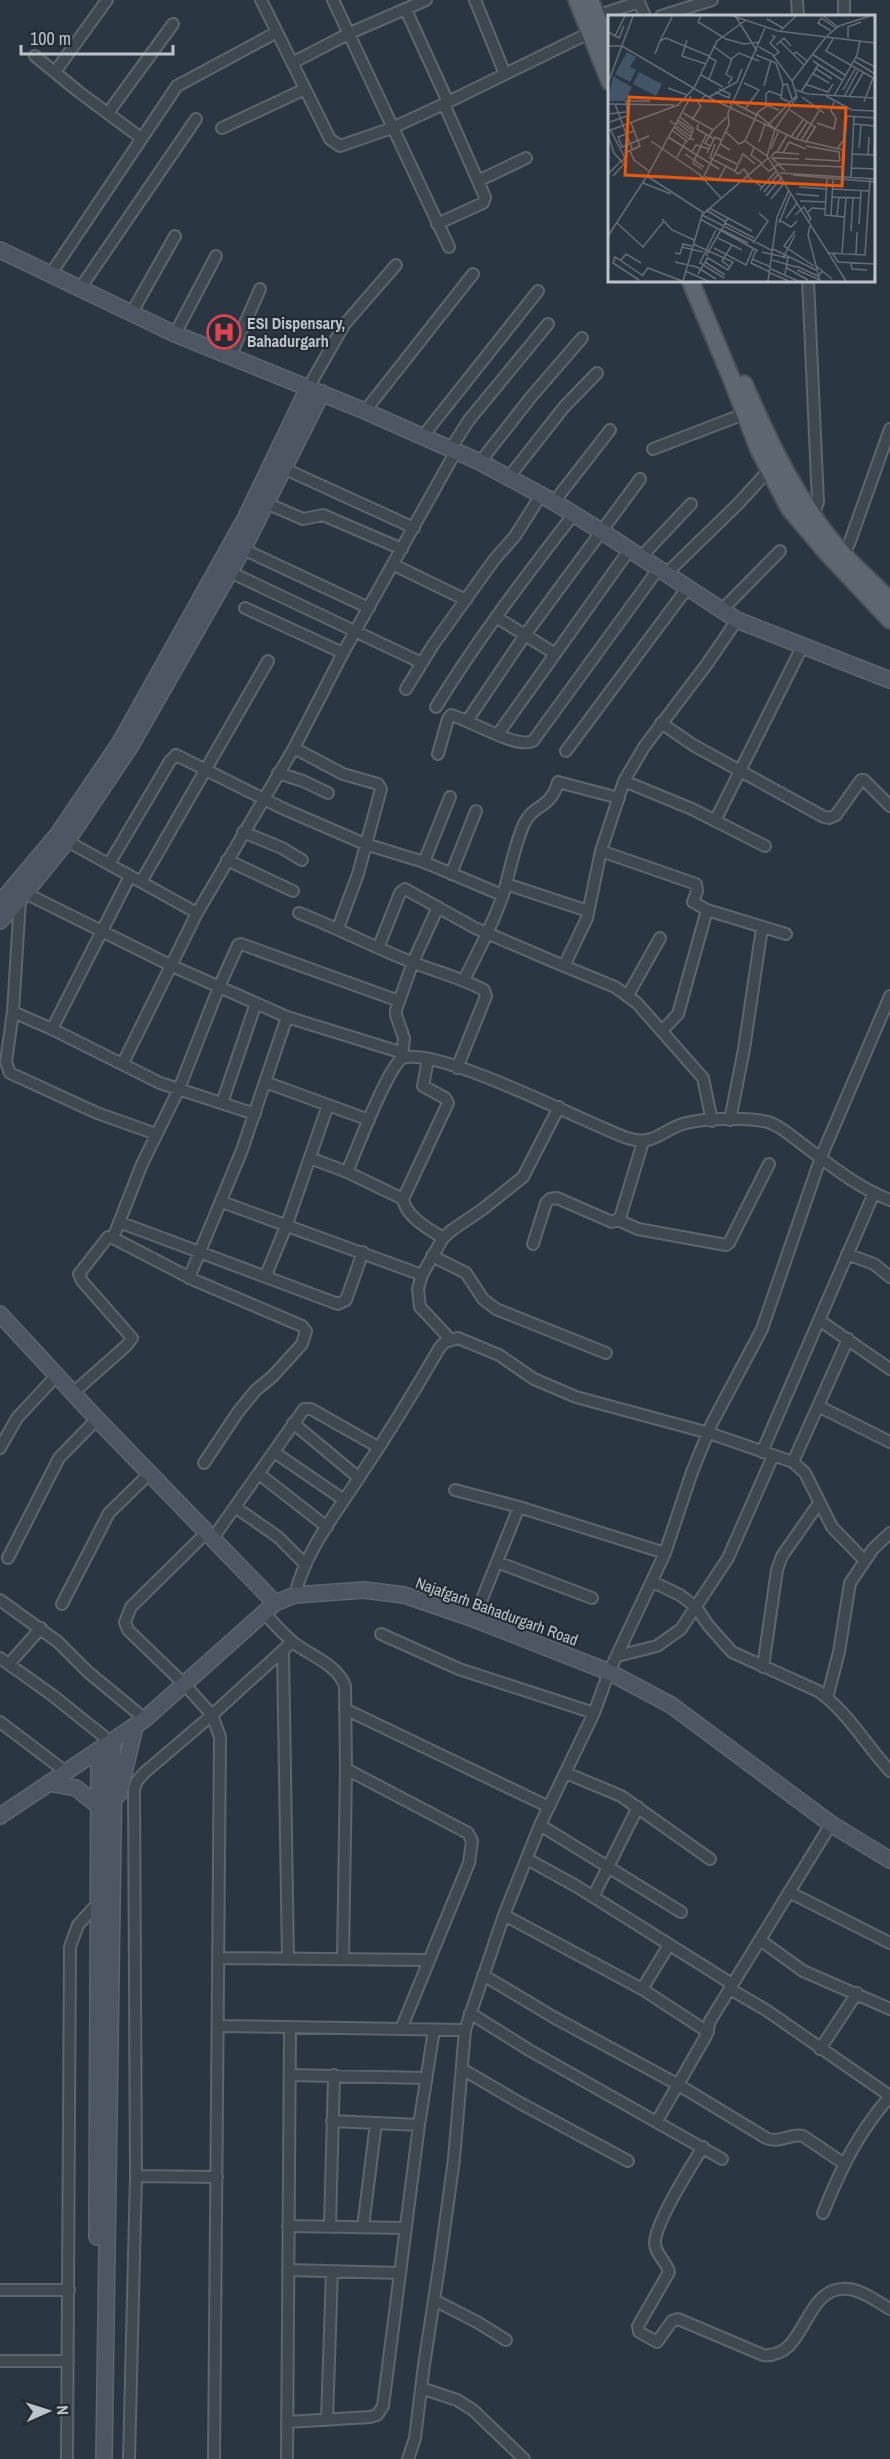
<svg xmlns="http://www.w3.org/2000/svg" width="890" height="2459" viewBox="0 0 890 2459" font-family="'Archivo Narrow',sans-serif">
<rect width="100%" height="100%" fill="#2a3641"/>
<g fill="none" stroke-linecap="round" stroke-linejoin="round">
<g stroke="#5c666e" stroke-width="14">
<path id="street" d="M261,0L330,139L340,146L392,128L444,104L589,33
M333,0L449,247
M475,0L505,74
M638,0L645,16
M797,0L798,16
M844,0V16
M406,10L448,102
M596,16L639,2
M661,16L712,0
M35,56L79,92L141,138
M292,63L350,33L426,0
M55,72L107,0
M108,113L173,24
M222,128L305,89
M478,181L526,158
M437,224L483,203L485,197L444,104
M50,275L177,86L277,32
M808,280L818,502L813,516
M79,290L196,119
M131,314L175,236
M175,334L216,256
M230,357L260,289
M308,388L344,325L396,265
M365,411L473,274
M423,436L538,291
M451,448L469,420L548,324
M653,449L744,414
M480,462L531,397L582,338
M283,468L414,528
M509,477L564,407L597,373
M554,502L610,430
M266,503L303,519L323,515L402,549
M243,549L369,608
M642,556L691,504
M840,557L849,544L890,429
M394,565L466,600
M230,572L422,663
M667,573L738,504L769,470
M245,608L343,653
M722,610L780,551
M496,617L554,653
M406,689L433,645L494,560L515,536L541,495
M436,707C477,640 525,577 573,515
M467,721L525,635L640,479
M661,723L693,745L824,817L829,818L836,815L861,780H864L890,806
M498,734L630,549
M294,748L343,774L378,784L381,789L358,874L338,928
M566,751L688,587
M438,754L448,719L451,715C470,720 516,749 533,741L659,568
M278,773L303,781L328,793
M624,781L692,809L765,846
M715,821L802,647
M243,832L282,848L302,860
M67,841L197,913
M601,851L696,884L697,891L693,902L707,910L786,934
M227,860L293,891
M424,862L450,797
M109,864L170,761L176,755L284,809L365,844L424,862L502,895
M451,874L476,811
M141,882L268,661
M506,884L588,911
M21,891L170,965L287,1017L403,1053
M20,900L13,1012L6,1062L10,1073L97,1113L156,1134
M299,913C338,928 375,948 414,963C438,972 461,978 484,990L486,996L484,1001L457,1068
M379,946L400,893L405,889L475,928L564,966
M464,980C478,952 493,924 503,895C510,872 514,846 524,824C533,804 551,809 558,782L619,798
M628,995L660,938
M13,1012L52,1029L160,1083L255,1114
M52,1029L130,876
M662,1031L678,1014L707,910
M402,1058L404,1038L396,1015V1010L413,962L438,907
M428,1059L423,1086L445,1098L448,1103L403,1199C406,1217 429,1229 443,1238
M123,1063L197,913L294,748L343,653L456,451
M265,1082L369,1120
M222,1103L256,1003
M730,1120L744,1049L762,928
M712,1121L703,1078L637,1003L615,987L564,966L587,918L601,851L624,781L644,747L707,664L737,620
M310,1158L347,1172L403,1199
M347,1172C357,1149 386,1071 402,1058C439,1046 585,1123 627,1138C655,1147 662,1129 686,1123C706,1118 748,1117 768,1122C781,1126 791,1136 802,1144C830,1165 857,1187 890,1200
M222,1202L422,1275
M618,1220L638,1229L726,1245L729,1243L769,1164
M119,1222L338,1304L346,1300L363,1252
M113,1238L142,1164L179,1089L219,987L238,945L241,944L399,1001
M533,1244L546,1203L550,1199L557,1198L612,1222L620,1218L643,1142
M847,1254L874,1264L890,1277
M432,1256L466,1273L483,1299L496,1309L606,1353
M266,1275L287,1224L328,1105
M189,1278L242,1150L287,1017
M819,1320L890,1369
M451,1340L420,1307L418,1289L422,1275L443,1238L452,1230L483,1209L523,1177L559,1107
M74,1392L126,1346L132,1338L82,1281L79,1274L108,1237L113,1238L194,1280L302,1326L306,1331L302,1344L273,1376L256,1390L238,1412L204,1463
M818,1406L890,1442
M293,1423L359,1478
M0,1448L17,1418L57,1375
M274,1452L344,1500
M762,1452L874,1193
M793,1462L848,1339
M259,1474L327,1527
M455,1490L519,1507L665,1553
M235,1507L278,1537L305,1564
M207,1532L131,1607L125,1622L128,1630L185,1685L212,1715L220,1737L214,2459
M213,1538L304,1409H311L378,1447
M8,1558L59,1458L97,1419
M497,1562L592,1598
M653,1582L680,1595L696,1607L708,1625L732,1652L818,1691C847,1711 866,1745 890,1771
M295,1595C305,1552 334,1516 358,1479C387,1436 414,1392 440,1347L445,1342L458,1338L499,1355L534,1379L576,1397L709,1433L793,1462L805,1473L832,1527L864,1560
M0,1600L58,1642L88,1672L145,1719
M62,1604L109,1513L150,1473
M263,1612C273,1622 283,1634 294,1643C311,1656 338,1665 345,1686L346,1769L343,1959
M474,1619L519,1507
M381,1634L459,1669L594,1713
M283,1651L288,1959
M617,1656L657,1646L681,1629L728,1558L773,1456
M0,1658L52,1695L112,1743
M9,1664L41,1628
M763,1667L777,1570L782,1556L819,1503
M827,1698L839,1652L850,1583L873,1549L890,1533
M345,1709L549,1807
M0,1722L66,1772
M346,1769L468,1833L472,1841L469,1863L401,2029
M566,1773L621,1796L710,1859
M540,1825L681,1912
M527,1859L576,1886L732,1984
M789,1892L890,1943
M593,1897L638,1807
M504,1915L642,1989L708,2032
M760,1940L803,1971L890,2009
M219,1958L428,1960
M483,1975L555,2018L677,2084L766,2138C779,2144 790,2133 803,2136L843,2163
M642,1989L669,1945
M730,1989L766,2010L890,2096
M470,2013L529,2050L722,2159
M219,2026L465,2030
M820,2049L857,1993
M462,2069L520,2103L628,2161
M290,2075L426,2078
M332,2121L419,2125
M657,2121L706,2036L710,2021L831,1824
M703,2147C691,2166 655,2223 655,2243C655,2254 667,2262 669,2272L638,2326L639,2332L657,2342L672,2321L678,2319L763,2355C808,2359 802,2285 848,2289C862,2290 878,2302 890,2309
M136,2176L217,2177
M823,2213C842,2166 857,2135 890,2096
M288,2226L406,2228
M330,2226L334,2075
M363,2227L376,2123
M288,2270L400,2273
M0,2290H69
M434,2300L477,2322L506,2340
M0,2361H68
M421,2388L457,2400L473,2410L524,2459
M327,2420L332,2271
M287,2422L370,2417L377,2415L383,2406L419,2125L434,2030
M67,2459L70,1947L78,1925L99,1902
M129,2459L136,2176L134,1789L137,1781L144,1773L212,1715L292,1642
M287,2459L290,2029
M408,2459L415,2438L424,2365L440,2261L454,2159L465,2030L504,1915L540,1825L594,1713L609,1672L665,1553L692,1472L712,1423L762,1329L821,1157L890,996"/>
</g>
<g stroke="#5c666e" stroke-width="18">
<path id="secondary" d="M0,250L175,334L365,411L480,462L554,502L601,531L737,620L890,680
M0,903L58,834L121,741L245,519L308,388
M0,921L25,893L67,841L130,747L243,549L322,393
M0,1314L97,1419L275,1603
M49,1783L76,1788L100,1807
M119,1794L135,1727
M0,1816L145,1719L275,1603L295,1595L364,1590L404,1595L474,1619L609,1672L671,1705L831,1824L890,1860
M97,2237L99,1753
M104,2459L114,1765L112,1743"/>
</g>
<g stroke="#48515a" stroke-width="20">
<path id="primary" d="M577,0L610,82
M590,0L610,49
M690,280L730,375L759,450L789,508L828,554L890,620
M744,384C770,444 799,506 844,555C859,571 875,585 890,601"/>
</g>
<use href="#street" stroke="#3e4851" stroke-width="10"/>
<use href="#secondary" stroke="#4d5764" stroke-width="15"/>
<use href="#primary" stroke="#5d6771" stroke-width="16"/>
</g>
<defs>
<g id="hospital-ring" transform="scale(1.725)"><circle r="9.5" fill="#232d36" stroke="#e0444e" stroke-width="1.5"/><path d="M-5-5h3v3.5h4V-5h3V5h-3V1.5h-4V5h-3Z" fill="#e0444e"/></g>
</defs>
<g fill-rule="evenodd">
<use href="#hospital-ring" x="224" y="332"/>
</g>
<g text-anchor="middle" stroke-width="4.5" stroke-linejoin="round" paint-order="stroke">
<g font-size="16" font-weight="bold" fill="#bbc3cb" stroke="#232d36" text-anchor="start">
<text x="247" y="329">ESI Dispensary,<tspan x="247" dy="18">Bahadurgarh</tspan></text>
</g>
<g font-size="16" fill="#bbc3cb" stroke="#232d36">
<text transform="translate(497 1611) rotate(20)" y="6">Najafgarh Bahadurgarh Road</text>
</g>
</g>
<g transform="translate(608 15)">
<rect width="267" height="267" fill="#2a3641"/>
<path d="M19,37L28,42L22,52L28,55L22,67L7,59ZM31,57L54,69L48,81L25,69ZM5,61L24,72L17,86H0Z" fill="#425568"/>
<path fill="none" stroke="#646e78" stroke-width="1.5" d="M93,1L90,7L118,24L136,29L152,27M125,1L170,16L267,28M215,1L230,12M128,2L149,36M159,4L175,13M173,15L188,1M223,16L210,8L213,3L228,13M0,17L11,23L16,11M164,20L167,22L162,28L171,37L166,41M7,21L17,1M219,21L231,11L262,1M218,22L184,66L189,82L167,114L159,141L238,266M240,23V12L253,7M225,24L218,36L267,64M79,25L74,41L98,49M52,26L64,2M172,26L196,50M168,30L176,23L183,31M0,31H14L104,84L188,124L235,135V162M105,31L123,44L131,38L151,46M151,32L164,39L184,66M47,39L52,26L58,23L101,41M204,39L237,60M148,40L168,48L175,69L173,83L181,87M185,40L188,37L199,46M101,42L108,46L101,64M248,42L267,52M205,46L234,65M246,46L267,59M207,53L224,64M204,58L221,68M93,60L115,72M0,68L25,1M136,68L151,75L137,94M120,69L124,63L118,59L124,44M197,69L220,77L225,69M175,70L179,69L184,84M156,71L163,45M60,73L79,80M188,75L200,79L267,83M235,75L247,54M107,77L121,83L122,79L111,74M193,77L211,49M218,81L244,95L267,96M226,81L249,40L252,26M101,82L129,67L134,54M194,82L216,98M236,82L250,56M241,82L255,58M256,87L265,63M126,88L149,100M0,89L66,90M7,89L24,134M159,91L150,97L137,126L159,141M171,95L158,90V79L161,76L174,81M182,95L207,112M75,98L105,115L119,102M0,99L18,97M149,99L166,113M72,102L86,114M20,104L18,86H42M70,105L85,116L82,123L86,125M84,105L93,91L90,87L98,80M62,106L83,122M2,107L19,101M69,107L84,119M209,108L226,114L228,103L223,96L226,87M90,109L89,114L106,124M246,109L267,111M160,110L188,81M66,112L82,125M2,114L17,143L14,146M64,115L80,127M0,116L70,90L86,73L109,26L138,5M26,116L10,122L14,132L41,121M117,116L131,129L137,126M0,120L6,138L16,149L5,161M60,122L111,154M183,122L195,105M188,124L199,107M43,126L91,159L113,183M193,126L211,96M151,127L157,109M197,128L208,111M107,129L102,143L127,156M102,131L97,128L105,115M198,131L231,137L232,146M146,133L143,140L154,148M251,133L253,110M163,134L171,115M229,134L237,123L239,101L267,103M122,135L112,129L121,109L120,98L157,13M22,136L26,145L41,156M84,137L88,130L101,134M169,137L179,120M17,138L32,131L23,108M99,138L107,122L113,125M175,138L181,127L198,134M77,139L96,152M108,139L129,149M244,139L267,140M260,140L261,122M266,140L267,121M69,142L78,126M163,142L177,156M163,142L167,137L191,139M165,143L191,144M197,144L232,146M153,149L161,156L171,149L235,152M243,153L267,154M94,154L85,148L98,120M172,158L267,164M0,159L13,146M140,160L136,154L130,159L127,156L135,139L147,149M185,160L267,167M39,161L96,198M139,161L154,172M97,162L111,164L118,151M95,163L112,129M243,163L246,101M219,164L217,200L237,202M35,168L63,179M191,172L219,174M225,174L261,176M152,175L169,155M156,177L171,158M188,179L211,181M158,181L174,162M224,182L253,183M163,184L177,167M192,186L218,187M101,193L144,216M98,195L118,207M199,198L204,193L217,194M94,200L165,236M187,200L196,192L203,204L200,207M223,201L225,165M229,201L231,182M178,203L189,188M54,204L64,215L86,225M92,204L150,236M171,205L183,212L189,206M9,208L35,232L56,206M117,208L146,223M171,208L183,178M251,209L253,176M202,211L200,220L212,266M108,215L92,248L116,263M114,215L140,228M187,216L176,231L206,251M243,216L245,183M0,221L39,161L83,81M110,223L134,235M145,228L160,206L151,198M85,229L125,247L120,255L100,243M74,232L95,237M106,233L138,250L145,234M165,234L208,255M148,235L143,248L162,257M154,237L180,243L177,259M67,238L72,239L75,229L84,231M221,238L257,240L262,164M225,239L230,247L267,249M234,239L238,182M248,240L249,217M98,241L120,203M175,243L187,220M144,244L163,252M13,245L18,239L33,248M164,245L188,252M67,247L89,252L108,264M97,247L117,260M243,248L244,254L259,255M207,250L224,264M188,251L210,261L215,256M122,252L114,246L124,230M179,253L200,265M163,254L190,266M189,255L212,265M77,256L100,266M162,258L181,266M90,259L100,242M34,261L40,253L74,266M31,265L5,248L7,242L34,260M75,266L94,200L160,143M160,266L169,202L181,175M266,266L267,247"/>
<path fill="#e8590c" fill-opacity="0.15" stroke="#e8590c" stroke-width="3" d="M21,82L238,93L234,171L17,160Z"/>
<rect width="267" height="267" fill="none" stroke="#bbc3cb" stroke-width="3"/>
</g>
<g transform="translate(48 2411) rotate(87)" stroke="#232d36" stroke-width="4.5" paint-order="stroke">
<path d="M0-4.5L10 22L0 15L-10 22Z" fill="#bbc3cb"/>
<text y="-9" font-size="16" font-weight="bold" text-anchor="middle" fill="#bbc3cb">N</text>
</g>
<path d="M21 45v9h152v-9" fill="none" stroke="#bbc3cb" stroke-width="3"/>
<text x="30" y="45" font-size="18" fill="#bbc3cb" stroke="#232d36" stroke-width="4.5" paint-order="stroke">100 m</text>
</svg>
